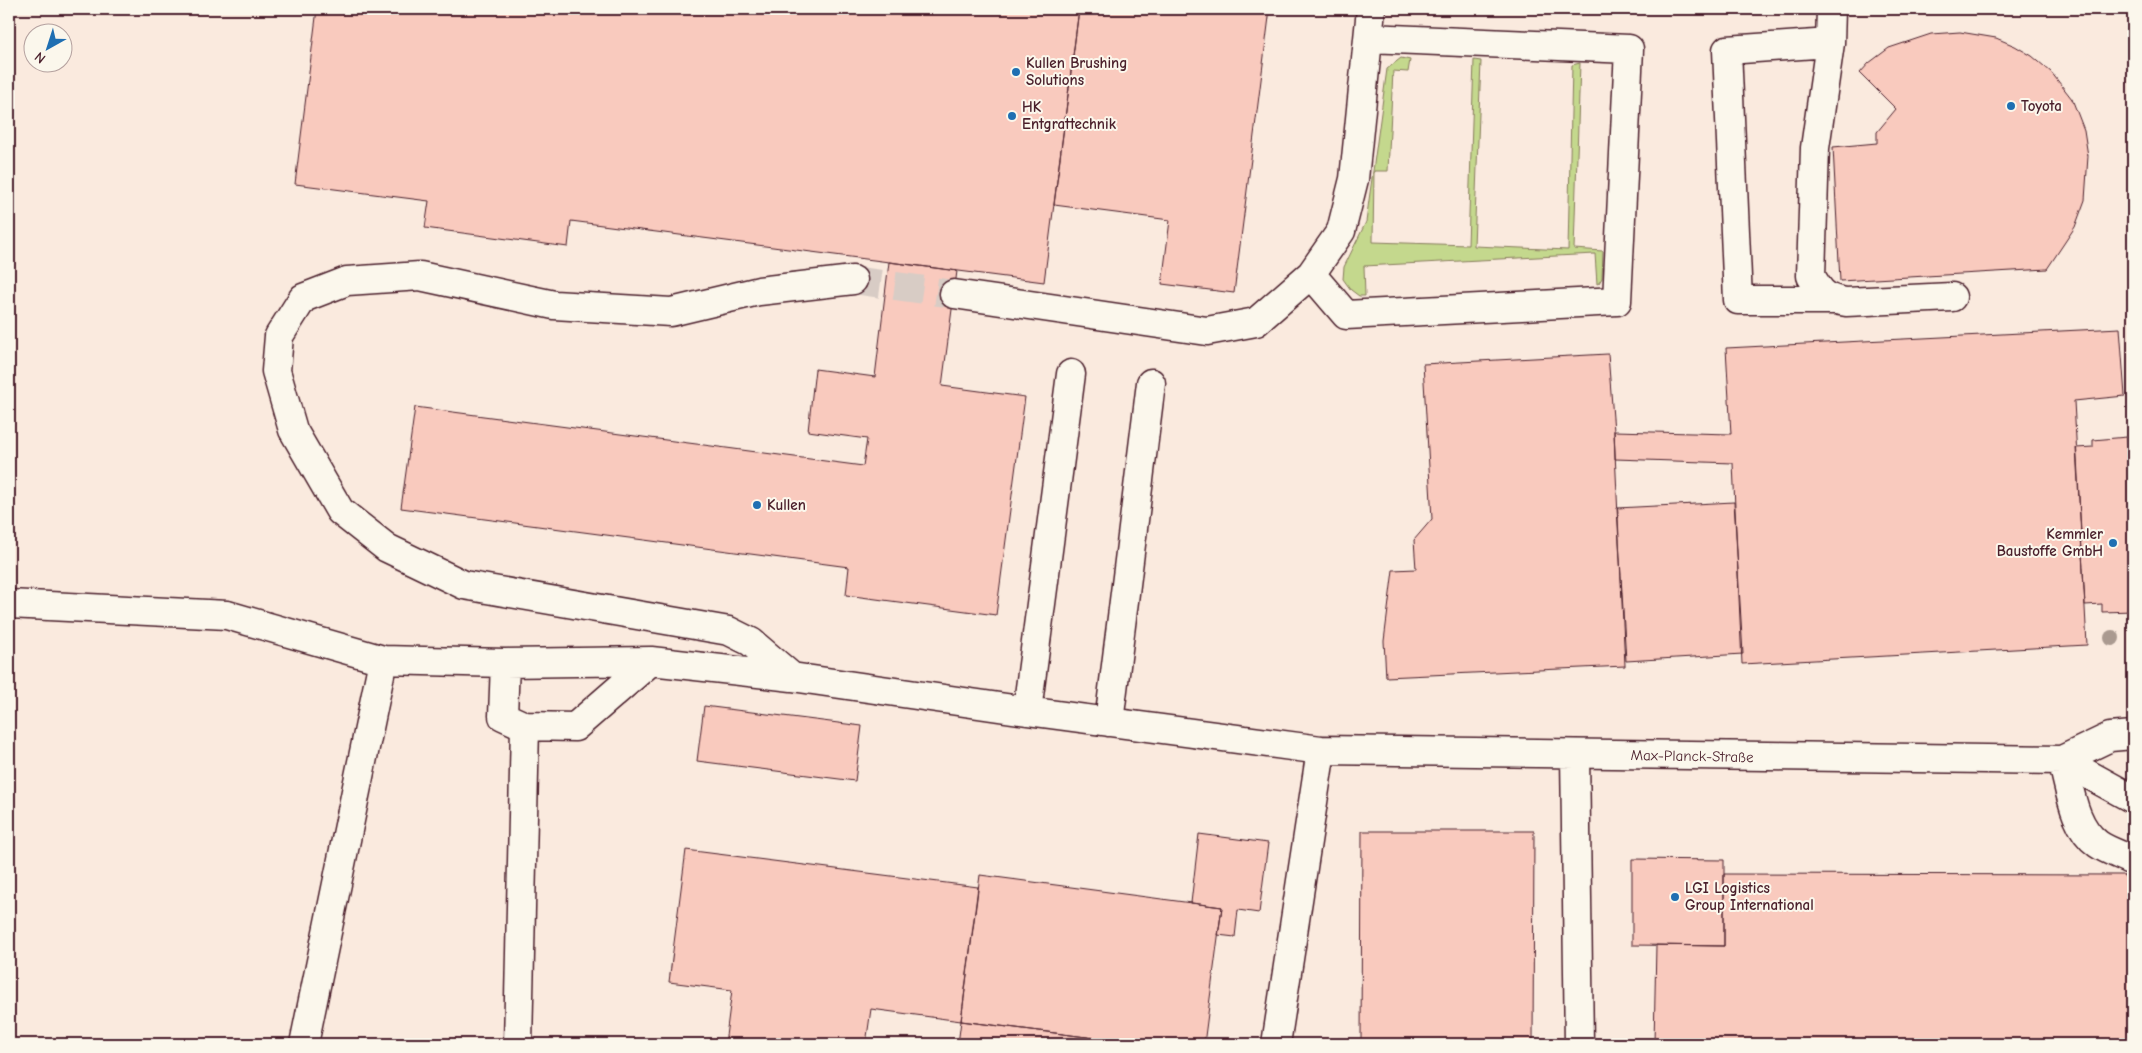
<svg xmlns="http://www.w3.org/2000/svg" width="2142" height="1053" viewBox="0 0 2142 1053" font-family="'Comic Neue',sans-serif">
<rect width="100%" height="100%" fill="#fbf7ec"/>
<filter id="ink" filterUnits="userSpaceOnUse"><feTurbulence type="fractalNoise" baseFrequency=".02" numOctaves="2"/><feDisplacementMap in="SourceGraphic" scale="10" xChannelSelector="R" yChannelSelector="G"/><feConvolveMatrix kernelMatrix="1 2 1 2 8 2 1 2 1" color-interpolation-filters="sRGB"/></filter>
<g filter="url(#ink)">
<path fill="#faeade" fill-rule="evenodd" d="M9,9H2133V1044H9ZM32,32H62V62H32Z"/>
<path fill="#c4d88d" stroke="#877c5c" d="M1401,58L1410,60L1408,72L1393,71L1388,171H1374L1373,242L1468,245L1474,60L1481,61L1474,246L1568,250L1572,65L1580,63L1574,249L1603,251L1602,278L1599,283L1597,284L1595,254L1364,266L1365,296H1359L1351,290L1343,279L1344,267L1366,222L1387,69Z"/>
<path fill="#f9cabe" stroke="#4a1f2b" d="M317,9H1079L1044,282L571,221L568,247L425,228L429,201L295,184Z
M1079,9H1270L1234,293L1162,284L1170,220L1054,205Z
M1960,32L1996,38L2015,46L2032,56L2051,72L2072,99L2084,130L2088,156L2085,200L2075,227L2047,269L1840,281L1833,147L1877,143V132L1896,109L1860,73L1869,63L1889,48L1931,34Z
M889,262L957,271L942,386L1025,397L996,615L846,595L849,567L401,508L415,407L863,466L867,439L808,431L815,369L875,377Z
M2120,328L2125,396L2074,401L2087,645L1742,664L1733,463L1615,459L1614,431L1731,434L1726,348Z
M1608,354L1614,431L1625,666L1386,677L1384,641L1393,570L1416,569L1414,540L1432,519L1423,364Z
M2127,437L2133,546V611L2102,612V604L2085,605L2076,448L2093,447V440Z
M1734,502L1743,654L1626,661L1617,508Z
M704,706L862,726L855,781L697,761Z
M1362,831H1534L1533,1044H1361Z
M1199,834L1268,843L1259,913L1238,910L1235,937L1218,935L1222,907L1191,903Z
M686,850L978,887L961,1021L871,1009L866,1044H725L732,990L669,982Z
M1632,859L1724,860V946L1632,945Z
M1724,874L2123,875L2133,886V1044H1654L1656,945L1724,946Z
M980,875L1222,907L1204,1044H1141L961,1021Z
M961,1021L1141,1044H958Z"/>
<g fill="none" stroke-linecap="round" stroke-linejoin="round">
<path stroke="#d8ccc5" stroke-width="28" stroke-dasharray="28 14" stroke-linecap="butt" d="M853,280L954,294"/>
<g stroke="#4a1f2b" stroke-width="31">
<path id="minor" d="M1831,9L1830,43L1815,148L1811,276C1821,294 1826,299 1846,302L1952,297
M1830,43L1727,50L1738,300H1831
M1311,274L1346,315L1617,301L1629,49L1369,38
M954,294L1207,331L1256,322L1311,274L1341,231L1354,179L1371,9
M9,604L227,615L383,660
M651,661L575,727L525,726L503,716L505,663L651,661L792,677L1027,711L1321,750L2062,760L2110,737L2133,735
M792,677L751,642L729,631L464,585L387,548L340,511L293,430L276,371L279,336L303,298L347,281L420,276L554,305L671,312L759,291L853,280
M1027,711L1071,374
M1109,722L1151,383
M1575,754L1579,1044
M2062,760C2070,788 2073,826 2098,844C2108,851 2122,855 2133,861
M2062,760L2133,799
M304,1044L383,660L505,663
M518,1044L525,726
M1276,1044L1321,750"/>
</g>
<use href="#minor" stroke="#fbf7ec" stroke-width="28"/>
</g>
<circle fill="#aa9a90" cx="2112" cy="638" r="8"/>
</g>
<g fill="#1f6fb2" stroke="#fbf7ec" stroke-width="2">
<circle cx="1016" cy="72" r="5"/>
<circle cx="2011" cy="106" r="5"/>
<circle cx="1012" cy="116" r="5"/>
<circle cx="757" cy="505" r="5"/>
<circle cx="2113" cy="543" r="5"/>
<circle cx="1675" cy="897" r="5"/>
</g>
<g text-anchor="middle" stroke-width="4" stroke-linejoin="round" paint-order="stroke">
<g font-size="15" font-weight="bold" fill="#4a1f2b" stroke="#fbf7ec" text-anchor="start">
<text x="1026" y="68">Kullen Brushing<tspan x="1026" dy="17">Solutions</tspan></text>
<text x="2021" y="111">Toyota</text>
<text x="1022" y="112">HK<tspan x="1022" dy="17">Entgrattechnik</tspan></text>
<text x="767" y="510">Kullen</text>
<text x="2103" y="539" text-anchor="end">Kemmler<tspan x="2103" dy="17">Baustoffe GmbH</tspan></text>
<text x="1685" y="893">LGI Logistics<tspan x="1685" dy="17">Group International</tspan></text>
</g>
<g font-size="15" fill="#4a1f2b" stroke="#fbf7ec">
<text transform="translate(1692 756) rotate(1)" y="5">Max-Planck-Straße</text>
</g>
</g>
<rect width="2142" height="1053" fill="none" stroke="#fbf7ec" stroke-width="30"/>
<rect x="15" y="15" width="2112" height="1023" fill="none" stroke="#4a1f2b" stroke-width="2" filter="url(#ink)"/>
<g transform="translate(48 48) rotate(219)"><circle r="24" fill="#fbf7ec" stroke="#b4a19f"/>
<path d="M0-4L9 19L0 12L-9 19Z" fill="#1f6fb2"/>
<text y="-8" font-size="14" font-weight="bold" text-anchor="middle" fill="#4a1f2b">N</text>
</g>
</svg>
